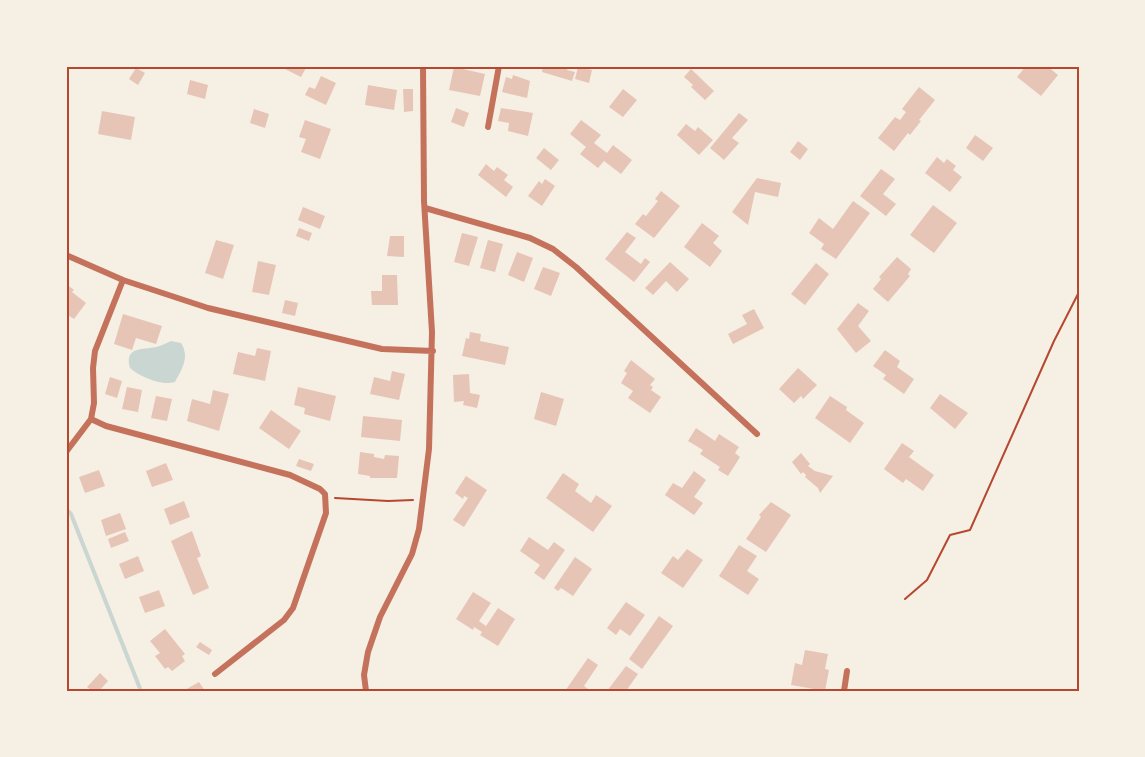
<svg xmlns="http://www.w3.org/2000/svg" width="1145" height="757" viewBox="0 0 1145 757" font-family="'Archivo Narrow',sans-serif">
<rect width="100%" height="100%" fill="#f6efe4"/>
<path fill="#c9d6d2" d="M171,341L181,343C190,357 182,369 175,382C162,386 140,377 130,368C124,346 143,350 156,347C161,346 166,343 171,341Z"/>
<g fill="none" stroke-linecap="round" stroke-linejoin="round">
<path stroke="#c9d6d2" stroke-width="4" d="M66,509L71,514L141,691"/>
</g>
<path fill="#e6c5b7" d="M279,66H307L301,77Z
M543,66L568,68L567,70L575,72L572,81L542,72Z
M1026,66H1047L1058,75L1041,96L1017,77Z
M454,67L485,74L480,96L449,90Z
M578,67L592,70L589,83L575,79Z
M136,68L145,73L138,85L129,79Z
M691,69L714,91L705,100L691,87L693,85L684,77Z
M513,75L530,81L527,98L502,92L506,77L512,79Z
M321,76L336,83L326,105L305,95L309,87L315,89Z
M190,80L208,85L205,99L187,94Z
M368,85L397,90L394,110L365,105Z
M919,87L935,100L919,120L921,121L910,135L908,133L894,151L878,138L895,117L900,120L906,112L902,109Z
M403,89H413V111L404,112Z
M623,89L637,100L623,117L609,107Z
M456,108L469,113L464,127L451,122Z
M501,108L533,113L528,136L508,131L509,123L498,121Z
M254,109L269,114L265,128L250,123Z
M102,111L135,117L131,140L98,134Z
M739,113L748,120L732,138L739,143L724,160L710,148Z
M305,120L331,129L320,159L301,152L306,139L299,137Z
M581,120L601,135L594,143L607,153L613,145L632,160L621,174L604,161L598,168L580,154L586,147L570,134Z
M686,124L695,131L698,127L713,140L699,155L677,135Z
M975,135L993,148L983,161L966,148Z
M798,141L808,149L800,160L790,152Z
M544,148L559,160L551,170L536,158Z
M937,157L944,163L947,159L956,166L953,170L962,177L950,192L925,173Z
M486,164L494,171L497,167L508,175L504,180L513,187L506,197L478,175Z
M881,169L895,179L883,194L896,204L886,216L860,196Z
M757,178L781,183L778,197L755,192L748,225L732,212Z
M545,179L555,186L542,206L528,196L539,181L542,184Z
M661,191L680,206L654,238L635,224L643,214L646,216L658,201L655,199Z
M853,201L870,213L836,259L821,249L824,244L809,233L819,218L833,229Z
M933,205L957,223L934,253L910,235Z
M303,207L325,216L320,229L298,220Z
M702,223L719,236L713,243L722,251L710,267L684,247Z
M299,228L312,233L309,241L296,236Z
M627,232L636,238L625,252L641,264L645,258L650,262L634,282L605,259Z
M462,233L478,237L469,266L454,262Z
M390,236H404V257L387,256Z
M216,240L234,245L223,279L205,273Z
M488,240L503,244L495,272L480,268Z
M517,252L533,258L524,282L508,275Z
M897,257L911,269L908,274L910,276L888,302L873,289L881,279L879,277Z
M258,261L276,265L269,295L252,292Z
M670,262L689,279L677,292L666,281L653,295L645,288Z
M816,263L829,274L805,305L791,294Z
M543,267L560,273L551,296L534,289Z
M382,275H397L398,305H372L371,291H382Z
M66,284L74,290L72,292L86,303L74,319L66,314Z
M285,300L298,303L295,316L282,313Z
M858,303L869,311L858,326L871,341L856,353L837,329Z
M754,309L764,328L733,344L728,334L747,324L742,315Z
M123,314L162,326L156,344L136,338L132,350L114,344Z
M470,332L481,334L480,341L509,347L505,365L462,356L466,338L469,339Z
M257,348L271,351L265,381L233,374L238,352L255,356Z
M885,350L900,361L897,367L914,379L904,394L883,379L886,375L873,366Z
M631,360L655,379L650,385L653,387L651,390L661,397L650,413L628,398L633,391L621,383L627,373L624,371Z
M798,368L817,385L803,399L801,396L794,403L779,389Z
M392,371L405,374L399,400L370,394L374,377L390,381Z
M469,374L470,393L480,395L477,408L463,405L464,401L454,402L453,375Z
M110,377L122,381L117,398L105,394Z
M127,387L142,390L138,412L122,409Z
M298,387L336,396L330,421L304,414L305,408L294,405Z
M213,390L229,394L219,431L187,421L192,399L210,404Z
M541,392L564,399L556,426L534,419Z
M940,394L968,413L955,429L930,408Z
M156,396L172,399L167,421L151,418Z
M830,396L847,407L846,410L864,423L850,443L815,418Z
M271,410L301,431L289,449L259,428Z
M363,416L402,420L400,441L361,437Z
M696,428L715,441L719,434L739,447L735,453L740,457L728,476L718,470L720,467L700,454L703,450L688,441Z
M902,443L914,451L909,457L934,475L923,491L906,479L903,483L884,469Z
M360,452L374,454V457L384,459L385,455L399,456L397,478H370V476L358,474Z
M801,453L810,464L808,466L815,471L833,476L820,493L818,488L805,477L806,475L803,472L801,474L792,462Z
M299,459L314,464L311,471L296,466Z
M166,463L173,480L152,487L146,471Z
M99,470L105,486L85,493L79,477Z
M694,471L706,480L694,497L703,503L694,515L665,495L673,483L682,488Z
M563,473L579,484L575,491L591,503L596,495L612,506L593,532L546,498Z
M466,476L487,490L464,527L453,520L468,498L464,496L463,499L455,493Z
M184,501L190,517L170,525L164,509Z
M771,502L791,515L766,552L746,539L761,517L759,515Z
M120,513L126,529L106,536L101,520Z
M192,531L201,556L197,558L209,588L193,595L171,541Z
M125,532L129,541L111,548L108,539Z
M529,537L548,550L554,542L565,550L544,580L534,573L540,565L520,551Z
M739,545L757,556L747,571L759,579L748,595L719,576Z
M687,549L703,560L683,588L661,573L673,556L678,560Z
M138,556L144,571L125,579L119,564Z
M575,557L592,569L573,596L561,588L558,591L554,588Z
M159,590L165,606L145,613L139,597Z
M473,592L491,603L479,621L486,626L498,608L515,619L498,646L480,635L482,632L474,627L473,630L456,619Z
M626,602L645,615L630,636L620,629L616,635L607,628Z
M659,616L673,626L642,669L629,659Z
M165,629L185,654L182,656L185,661L172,671L168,667L165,669L155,656L160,653L150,641Z
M200,642L212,650L209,655L196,647Z
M805,650L828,654L825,669L829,670L825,691L791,685L795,663L802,665Z
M588,658L598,665L584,686L588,689L587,691H565Z
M626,666L638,674L626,691H607Z
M100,673L108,681L99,691H92L87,687Z
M199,682L205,691H183Z"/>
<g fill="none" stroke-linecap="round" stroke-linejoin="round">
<path stroke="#b5482f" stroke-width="2" d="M335,498L388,501L413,500
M905,599L927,580L950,535L970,530L1054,341L1079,292"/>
<path stroke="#c5725c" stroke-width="6" d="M488,127L499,66
M425,208L530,238L553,249L576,267L757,434
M66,255L123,280L208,308L382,349L433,351
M91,419L106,426L290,475L320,489L325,494L326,513L293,608L284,620L215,674
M66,452L91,419L94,403L93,368L95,351L123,280
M366,691L364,675L368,652L380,617L412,554L419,529L429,449L432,332L424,201L423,66
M844,691L847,671"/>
</g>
<rect width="1145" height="757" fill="none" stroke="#f6efe4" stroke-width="135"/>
<rect x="68" y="68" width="1010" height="622" fill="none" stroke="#b5482f" stroke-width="2"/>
</svg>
